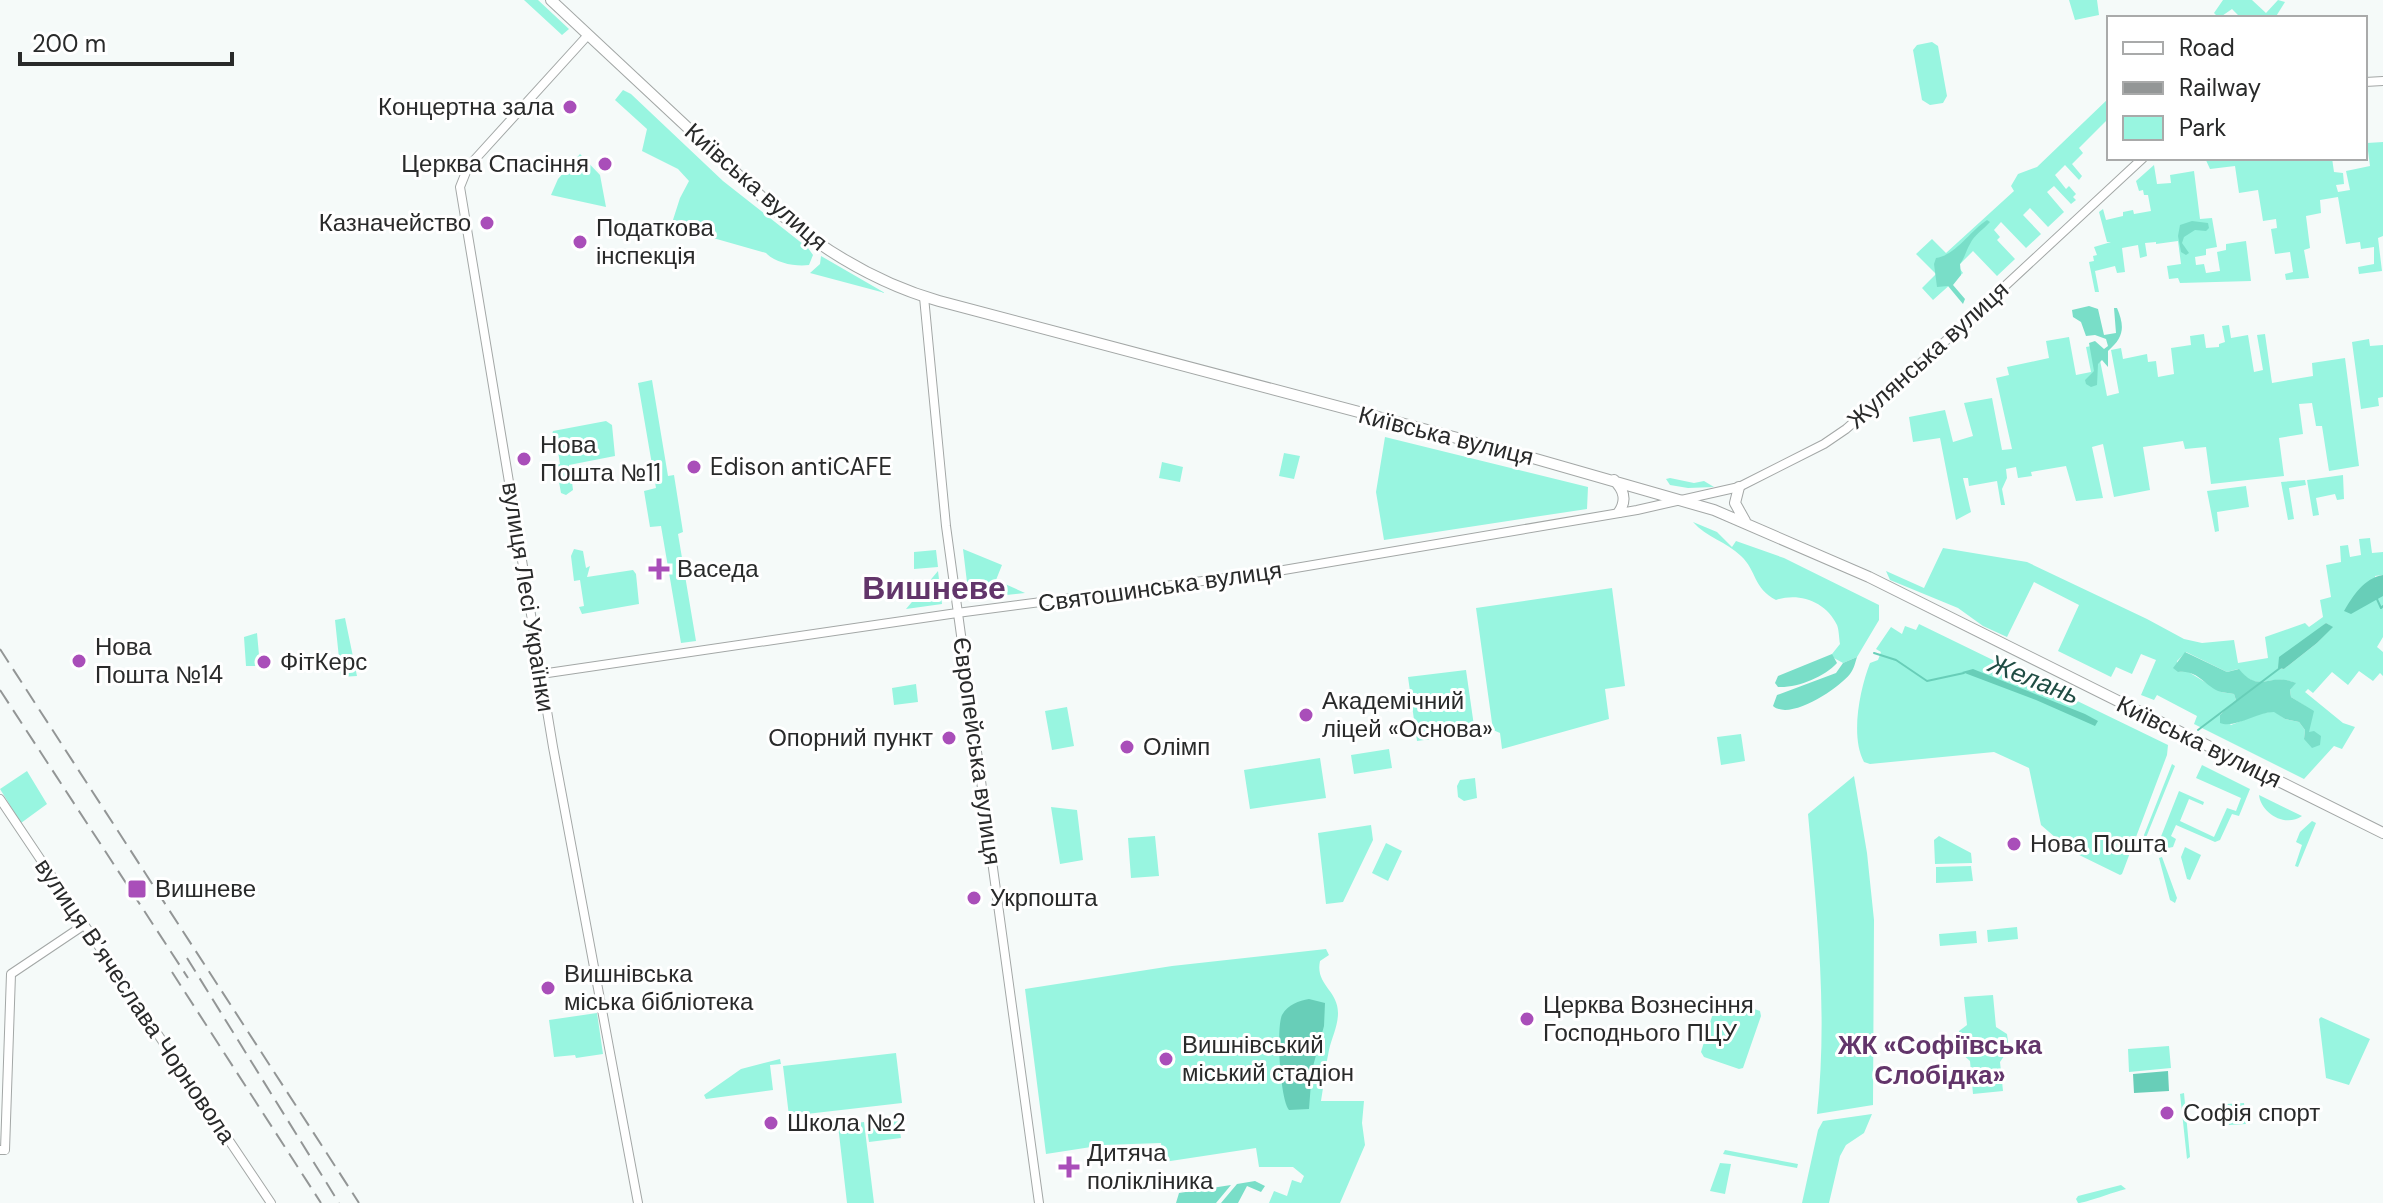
<svg xmlns="http://www.w3.org/2000/svg" width="2383" height="1203" viewBox="0 0 2383 1203" font-family="'DM Sans',sans-serif">
<rect width="100%" height="100%" fill="#f5faf9"/>
<path fill="#98f5e0" fill-rule="evenodd" d="M524,0H538L569,29L562,35Z
M2069,0H2097L2099,15L2075,20Z
M2223,0H2252L2266,13L2278,0L2285,2L2275,18H2241L2232,9L2219,18L2214,13Z
M1932,42L1938,46L1947,96L1943,103L1930,105L1922,100L1913,50L1917,45Z
M623,90L631,94L723,181L808,248L813,255L809,265C796,267 775,263 766,253L671,226L680,198L689,181L678,169L642,151L647,129L615,100Z
M2109,98V122L2107,120L2079,148L2083,153L2072,164L2082,176L2079,180L2065,165L2055,175L2066,189L2069,186L2076,194L2073,197L2076,200L2071,204L2054,186L2047,192L2064,212L2048,227L2030,208L2023,215L2041,234L2026,248L2001,222L1994,230L2000,237L1997,240L2015,259L1997,276L1973,251L1958,266L1963,273L1933,300L1922,288L1936,274L1916,254L1932,239L1946,253L2014,191L2011,186L2018,174L2037,167Z
M2383,142V236L2378,238L2382,271L2359,274L2358,267L2374,264V247L2361,249L2360,242L2346,244L2338,197L2320,200L2321,213L2306,216L2310,248L2304,250L2309,278L2286,280L2285,274L2293,272L2290,252L2275,254L2271,229L2277,228L2276,219L2263,221L2258,190L2239,193L2235,166L2210,169L2205,158H2332L2334,172L2343,173L2344,184L2336,185L2338,192L2350,190L2346,171L2370,166L2367,143Z
M580,154L600,175L606,207L551,195L558,179Z
M2154,165L2157,184L2171,183L2170,175L2194,171L2200,219L2212,218L2217,247L2206,249V255L2195,257L2196,265L2204,264L2206,273L2220,271L2217,252L2226,250V244L2246,241L2251,281L2180,283L2178,278L2169,279L2167,266L2181,264L2178,241L2156,244V242L2145,243L2147,256L2140,258L2138,245L2122,248L2125,272L2117,273L2115,266L2095,271L2099,292H2095L2089,262L2094,261L2093,256L2097,255L2094,247L2111,242H2107L2099,212L2103,209L2106,220L2123,216V212L2133,210L2134,214L2151,211L2148,195H2144L2143,190L2139,191L2136,181Z
M821,256L885,293L810,273L820,264Z
M2229,325L2231,338L2248,335L2254,372L2263,370L2257,335L2265,334L2272,383L2313,376L2312,363L2345,358L2359,466L2329,471L2322,426H2316L2312,403L2299,404L2303,434L2279,438L2284,476L2211,484L2206,447L2185,449L2183,441L2143,447L2150,490L2114,497L2103,444L2092,447L2103,498L2076,501L2066,466L2031,472L2032,476L2018,478L2016,467L2006,469L2007,478L2002,489L2005,505H2001L1997,481L1969,486L1968,478H1963L1971,512L1956,520L1940,438L1913,442L1909,417L1945,410L1953,442L1973,436L1964,403L1992,398L2002,450L2012,449L1996,378L2009,375L2007,367L2049,358L2046,341L2069,337L2076,375L2091,372L2086,347L2097,345L2107,396L2119,393L2111,350L2121,348L2123,359L2147,354L2148,362L2156,361L2158,377L2174,374L2171,348L2191,345L2190,336L2204,334L2206,348L2219,347V344L2225,342L2222,326Z
M2369,339L2370,346L2383,345V397L2378,398L2379,406L2361,409L2352,342Z
M652,380L668,476L674,475L683,532L678,534L696,641L681,643L661,526L650,527L644,491L656,488L638,383Z
M606,421L612,425L615,456L569,465V469L575,474H571L573,490L566,495L561,493L556,465L560,464L556,438H551L553,431Z
M1385,437L1588,487L1587,509L1384,540L1376,492Z
M1284,453L1300,456L1294,479L1279,476Z
M1162,462L1183,467L1180,482L1159,478Z
M2343,475L2344,499L2337,500L2335,494L2316,498L2319,515L2313,516L2307,480Z
M1670,478L1694,483L1704,481L1714,487L1688,488L1670,485L1666,479Z
M2305,480L2306,485L2289,488L2294,519L2288,520L2281,482Z
M2246,486L2249,507L2217,512L2219,531L2215,532L2207,491Z
M1693,522L1717,532L1732,547L1736,541L1784,558L1879,605V620L1857,657L1843,663L1832,657V654L1840,644C1839,638 1839,630 1837,625C1826,601 1798,592 1776,600C1753,588 1757,571 1741,556C1727,542 1706,537 1693,522Z
M2370,538L2372,553L2383,552V575L2375,576L2380,596H2383V637L2377,647L2383,652V676L2380,673L2373,681L2359,671L2348,685L2332,672L2313,693L2308,689L2305,692L2343,723L2355,727L2342,749L2334,746L2304,779L2194,724L2197,716L2157,695L2154,700L2141,695L2156,660L2141,654L2132,674L2116,667L2111,677L2058,651L2079,605L2034,582L2007,637L1983,626L1958,608L1890,580L1886,571L1924,588L1943,548L2027,562L2147,619L2184,639L2202,643L2234,640L2238,663L2268,658L2265,637L2305,623L2309,627L2323,617L2320,600L2331,597L2326,565L2341,562L2340,546L2348,545L2350,557L2361,555L2359,539ZM2326,623L2332,627L2317,643L2284,669L2278,668ZM2186,652L2227,672L2238,669C2260,695 2270,672 2295,683L2290,690L2291,697L2305,706L2309,733L2304,739L2305,730L2299,722L2285,719L2274,711L2259,714L2231,725L2220,714L2236,700L2234,694L2221,692L2187,671L2178,672L2177,661Z
M574,549L583,551L586,568L590,566L587,577L633,570L636,574L639,604L582,614L579,607L584,606L580,580L574,581L571,556Z
M963,549L1002,565L996,580L1025,593L969,599Z
M936,550L938,567L914,569V552Z
M938,571L942,604L906,609Z
M1612,588L1625,686L1605,689L1609,719L1502,749L1500,733L1493,730L1476,608Z
M345,618L357,676L341,677L335,620Z
M1919,624L2168,745L2167,755L2122,874L2120,875L2071,851L2041,825L2029,768L1994,752L1870,764L1864,762C1850,736 1860,689 1870,663L1878,660L1881,652L1876,649L1891,627L1902,634L1905,626L1916,630Z
M257,633L260,666H246L244,637Z
M1466,670L1475,733L1417,741L1408,677Z
M916,684L918,702L894,705L892,688Z
M1067,707L1074,746L1052,750L1045,711Z
M1741,734L1745,761L1721,765L1717,737Z
M1389,749L1392,768L1354,774L1351,755Z
M1320,758L1326,798L1250,809L1244,770Z
M2172,764L2175,766L2145,840L2144,835Z
M2202,765L2250,789L2239,816L2232,814L2220,840L2215,842L2176,825L2171,836L2176,839L2173,847L2158,850V844L2179,791L2204,802L2203,805L2189,799L2180,821L2214,837L2227,808L2236,811L2241,798L2196,778Z
M27,771L47,804L21,823L0,789Z
M1854,776L1867,853L1874,920L1873,1105L1817,1114C1828,1013 1817,915 1808,814Z
M1475,778L1477,798L1464,801L1458,797L1457,786L1460,780Z
M2259,795L2302,816C2285,828 2261,813 2259,795Z
M1051,807L1077,810L1083,860L1060,864Z
M2312,821L2316,823L2298,867L2295,866L2302,845L2296,842L2300,832Z
M1371,825L1373,840L1343,902L1326,904L1318,833Z
M1155,836L1159,876L1131,878L1128,838Z
M1939,836L1971,853L1972,863L1935,864L1934,840Z
M1386,843L1402,851L1388,881L1372,873Z
M2185,847L2201,855L2190,880L2187,879L2181,857Z
M2162,857L2177,898L2175,903L2170,900L2159,858Z
M1971,866L1973,881L1936,883V867Z
M2017,927L2018,939L1988,942L1987,930Z
M1976,931L1977,943L1940,946L1939,934Z
M1326,949L1329,955L1320,961C1315,985 1338,990 1338,1013C1338,1026 1332,1037 1329,1050C1325,1067 1324,1084 1321,1101H1364L1362,1123L1365,1145L1340,1203H1269L1274,1191L1287,1196L1292,1180L1301,1183L1304,1176L1293,1167H1259L1256,1148L1164,1162L1161,1143L1104,1145L1046,1154L1025,989L1172,966Z
M1993,995L1996,1027L2007,1034L2009,1049L2000,1062L2003,1091L1973,1094L1970,1061L1961,1053L1959,1031L1967,1025L1964,997Z
M1723,998L1760,1011L1761,1016L1743,1068L1739,1069L1704,1057L1701,1052L1717,1000Z
M597,1013L603,1054L576,1058L575,1055L554,1057L549,1020Z
M2321,1017L2370,1039L2349,1085L2326,1078L2319,1019Z
M2169,1046L2171,1068L2129,1072L2128,1049Z
M896,1053L902,1103L789,1116L783,1066Z
M780,1059L781,1064L770,1065L773,1090L706,1099L704,1095L741,1069Z
M2184,1093L2190,1157L2187,1159L2180,1094Z
M2244,1103L2246,1124L2229,1125L2227,1104Z
M1872,1114L1864,1133L1846,1145L1840,1156L1829,1203H1802L1818,1130L1823,1121Z
M898,1118L901,1138L869,1142L866,1122Z
M864,1122L874,1203H847L838,1125Z
M1725,1150L1798,1164L1797,1168L1723,1154Z
M1720,1163L1731,1164L1725,1194L1710,1191Z
M2121,1185L2126,1189C2113,1192 2086,1203 2078,1203L2076,1199L2078,1196Z"/>
<path fill="#79dec8" d="M1987,220L1990,222C1984,229 1974,235 1970,244C1966,251 1965,257 1960,264L1961,275L1953,285L1965,299L1963,304L1948,286L1937,287L1934,264L1936,258C1956,255 1970,231 1987,220Z
M2192,221L2208,223L2209,228L2206,231L2195,230L2184,237L2182,243L2189,253L2186,255L2181,252L2178,236L2180,225Z
M2089,306L2098,309L2104,335L2116,333L2114,308H2117C2125,327 2124,337 2108,351V367L2102,360L2098,364L2097,385L2091,387L2086,384L2085,380L2094,371L2089,343L2095,341L2104,349L2108,346L2106,339L2095,335L2086,336L2081,322L2073,317L2072,310Z
M2185,652L2227,672L2239,669C2260,695 2269,671 2296,683L2290,690L2291,697L2314,711L2309,732L2314,731L2321,736L2320,745L2312,748L2304,739L2305,730L2299,722L2285,719L2274,712C2256,712 2235,729 2220,723V715L2236,700L2234,694C2230,693 2225,693 2221,692C2204,686 2198,669 2178,672L2173,668Z
M1832,654L1837,663C1824,677 1798,688 1778,687L1775,683L1778,676Z
M1857,657C1855,663 1854,669 1850,674C1838,689 1790,721 1773,706L1777,695L1836,673L1843,663Z
M1255,1181L1265,1186L1261,1192L1247,1186L1238,1203H1221L1237,1184Z
M1231,1185L1216,1203H1176L1179,1193Z"/>
<path fill="#68ceb8" d="M2383,575V596L2351,614L2344,611C2353,596 2364,578 2383,575Z
M2326,623L2333,627L2317,643L2284,669L2278,668L2279,657Z
M1973,669L2085,714L2098,721L2095,726L2036,700L1962,672Z
M1309,999L1325,1003L1324,1026L1312,1070L1309,1109L1289,1110C1280,1099 1276,1028 1282,1015C1288,1004 1299,1001 1309,999Z
M2168,1071L2169,1091L2134,1093L2133,1074Z"/>
<g fill="none" stroke-linecap="round" stroke-linejoin="round">
<path stroke="#68ceb8" stroke-width="2" d="M2376,597L2381,608L2383,606
M1874,653L1896,660L1927,681L1964,673
M2198,730L2280,668"/>
<g stroke="#a3a7a6" stroke-width="10">
<path id="minor" d="M588,35L468,167L460,187L553,747L638,1203
M2365,82L2383,81
M924,297L946,526L1039,1203
M541,674L957,613L1272,572L1637,510L1739,487L1824,444L1846,429L1950,337L2143,158
M0,799L271,1203
M0,1150H5L11,974L84,925"/>
</g>
<g stroke="#a3a7a6" stroke-width="12">
<path id="major" d="M551,0L779,213C827,253 879,284 939,301L1529,457L1714,510L1869,577L2383,833
M1614,480C1624,490 1627,500 1619,512
M1739,487L1735,503L1745,521"/>
</g>
<use href="#minor" stroke="#fff" stroke-width="8"/>
<use href="#major" stroke="#fff" stroke-width="10"/>
<path stroke="#939696" stroke-width="2" stroke-dasharray="16 8" stroke-linecap="butt" d="M0,649L359,1203
M0,690L188,978
M187,958L339,1203
M172,972L321,1203"/>
</g>
<g fill="#a94eb9" stroke="#fff" stroke-width="3">
<circle cx="570" cy="107" r="8"/>
<circle cx="605" cy="164" r="8"/>
<circle cx="487" cy="223" r="8"/>
<circle cx="580" cy="242" r="8"/>
<circle cx="524" cy="459" r="8"/>
<circle cx="694" cy="467" r="8"/>
<path d="M655 557h8v8h8v8h-8v8h-8v-8h-8v-8h8z"/>
<circle cx="79" cy="661" r="8"/>
<circle cx="264" cy="662" r="8"/>
<circle cx="1306" cy="715" r="8"/>
<circle cx="949" cy="738" r="8"/>
<circle cx="1127" cy="747" r="8"/>
<circle cx="2014" cy="844" r="8"/>
<rect x="127" y="879" width="20" height="20" rx="4"/>
<circle cx="974" cy="898" r="8"/>
<circle cx="548" cy="988" r="8"/>
<circle cx="1527" cy="1019" r="8"/>
<circle cx="1166" cy="1059" r="8"/>
<circle cx="2167" cy="1113" r="8"/>
<circle cx="771" cy="1123" r="8"/>
<path d="M1065 1155h8v8h8v8h-8v8h-8v-8h-8v-8h8z"/>
</g>
<g text-anchor="middle" stroke-width="6" stroke-linejoin="round" paint-order="stroke">
<g font-size="24" fill="#292a2a" stroke="#fff" text-anchor="start">
<text x="554" y="115" text-anchor="end">Концертна зала</text>
<text x="589" y="172" text-anchor="end">Церква Спасіння</text>
<text x="471" y="231" text-anchor="end">Казначейство</text>
<text x="596" y="236">Податкова<tspan x="596" dy="28">інспекція</tspan></text>
<text x="540" y="453">Нова<tspan x="540" dy="28">Пошта №11</tspan></text>
<text x="710" y="475">Edison antiCAFE</text>
<text x="677" y="577">Васеда</text>
<text x="95" y="655">Нова<tspan x="95" dy="28">Пошта №14</tspan></text>
<text x="280" y="670">ФітКерс</text>
<text x="1322" y="709">Академічний<tspan x="1322" dy="28">ліцей «Основа»</tspan></text>
<text x="933" y="746" text-anchor="end">Опорний пункт</text>
<text x="1143" y="755">Олімп</text>
<text x="2030" y="852">Нова Пошта</text>
<text x="155" y="897">Вишневе</text>
<text x="990" y="906">Укрпошта</text>
<text x="564" y="982">Вишнівська<tspan x="564" dy="28">міська бібліотека</tspan></text>
<text x="1543" y="1013">Церква Вознесіння<tspan x="1543" dy="28">Господнього ПЦУ</tspan></text>
<text x="1182" y="1053">Вишнівський<tspan x="1182" dy="28">міський стадіон</tspan></text>
<text x="2183" y="1121">Софія спорт</text>
<text x="787" y="1131">Школа №2</text>
<text x="1087" y="1161">Дитяча<tspan x="1087" dy="28">полікліника</tspan></text>
</g>
<g font-size="24" fill="#292a2a" stroke="#fff">
<text transform="translate(756 187) rotate(41)" y="8">Київська вулиця</text>
<text transform="translate(1928 355) rotate(-42)" y="8">Жулянська вулиця</text>
<text transform="translate(1446 436) rotate(14)" y="8">Київська вулиця</text>
<text transform="translate(1160 587) rotate(-8)" y="8">Святошинська вулиця</text>
<text transform="translate(528 597) rotate(81)" y="8">вулиця Лесі Українки</text>
<text transform="translate(2199 742) rotate(26)" y="8">Київська вулиця</text>
<text transform="translate(977 751) rotate(82)" y="8">Європейська вулиця</text>
<text transform="translate(135 1001) rotate(56)" y="8">вулиця Вʼячеслава Чорновола</text>
</g>
<g font-size="26" font-style="italic" fill="#204d44" stroke="#fff">
<text transform="translate(2034 679) rotate(21)" y="9">Желань</text>
</g>
<g font-size="26" font-weight="bold" fill="#62356a" stroke="#fff">
<text x="1940" y="1054">ЖК «Софіївська<tspan x="1940" dy="30">Слобідка»</tspan></text>
</g>
<g font-size="32" font-weight="bold" fill="#62356a" stroke="#fff">
<text x="934" y="599">Вишневе</text>
</g>
</g>
<rect x="2107" y="16" width="260" height="144" fill="#ffffff" stroke="#a9aaaa" stroke-width="2"/>
<rect x="2123" y="42" width="40" height="12" fill="#ffffff" stroke="#a9aaaa" stroke-width="2"/>
<text x="2179" y="56" font-size="24" fill="#292a2a">Road</text>
<rect x="2123" y="82" width="40" height="12" fill="#939696" stroke="#a9aaaa" stroke-width="2"/>
<text x="2179" y="96" font-size="24" fill="#292a2a">Railway</text>
<rect x="2123" y="116" width="40" height="24" fill="#98f5e0" stroke="#a9aaaa" stroke-width="2"/>
<text x="2179" y="136" font-size="24" fill="#292a2a">Park</text>
<path d="M20 52v12h212v-12" fill="none" stroke="#292a2a" stroke-width="4"/>
<text x="32" y="52" font-size="24" fill="#292a2a" stroke="#ffffff" stroke-width="6" paint-order="stroke">200 m</text>
</svg>
